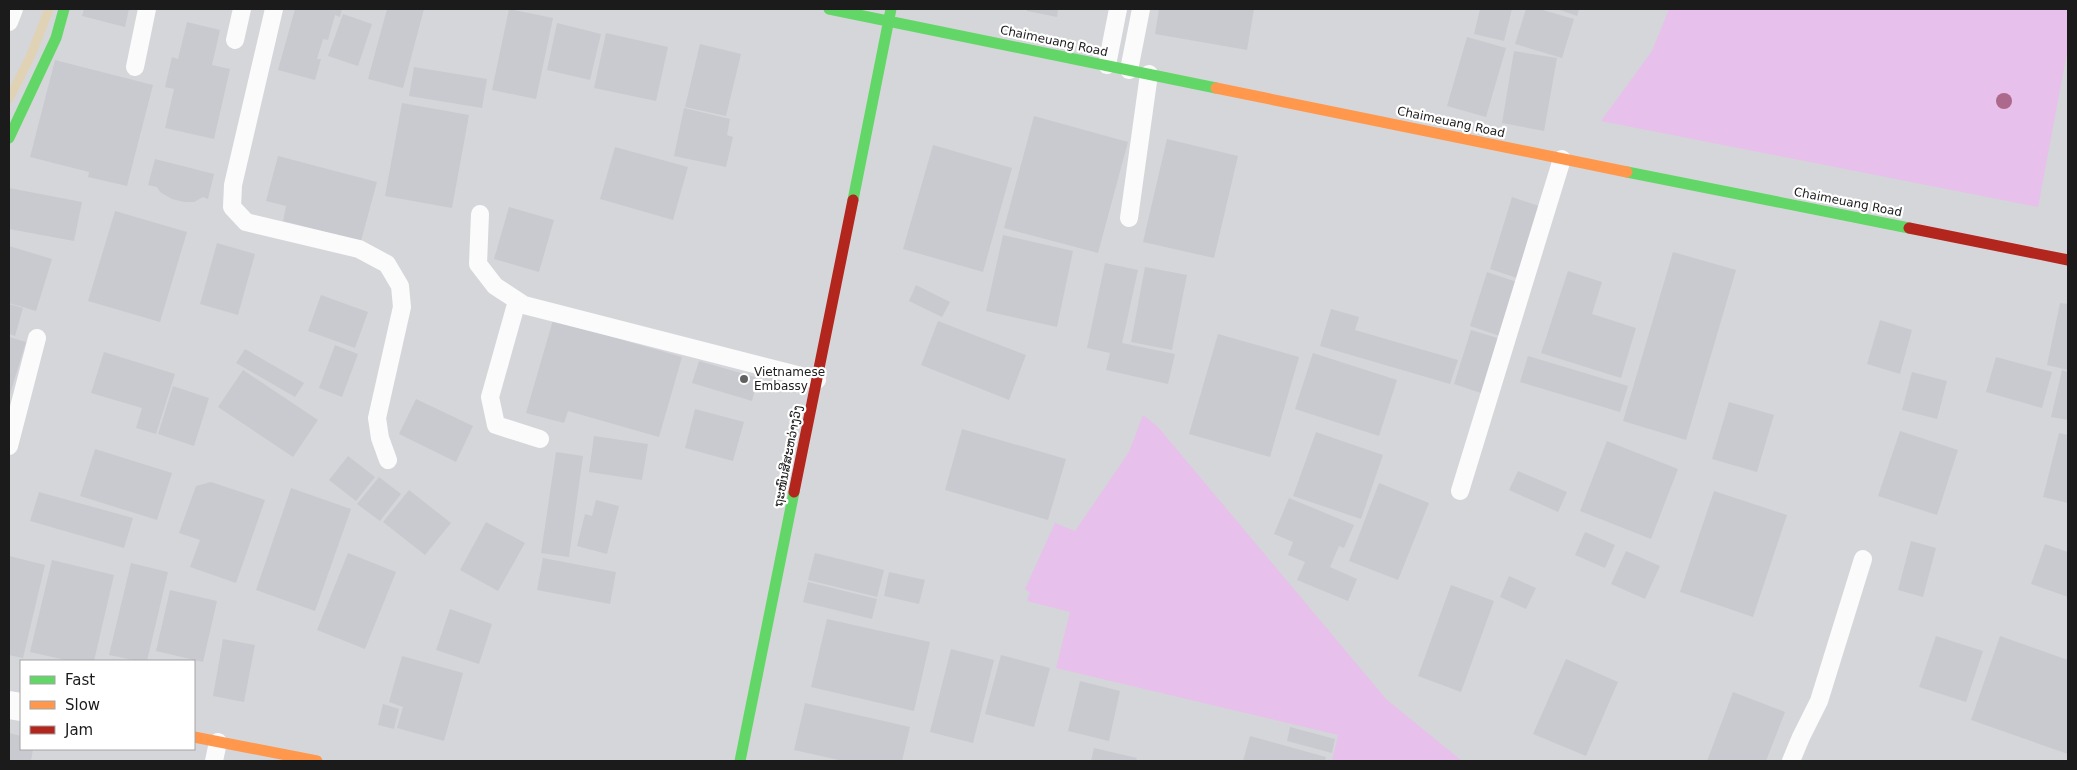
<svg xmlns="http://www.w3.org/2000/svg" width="2077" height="770" viewBox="0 0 2077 770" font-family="'DejaVu Sans','Noto Sans Lao',sans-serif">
<rect width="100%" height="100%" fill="#e4e4ea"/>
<path fill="#d5d6d9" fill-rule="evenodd" d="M9,9H2068V761H9ZM21,661H194V749H21Z"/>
<path fill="#e7c0eb" d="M1669,9H2068V47L2038,207L1601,121L1652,51Z
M1143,415L1158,427L1386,699L1462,761H1332L1338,735L1056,668L1070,612L1027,601L1030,592L1025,589L1055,523L1075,531L1129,452Z"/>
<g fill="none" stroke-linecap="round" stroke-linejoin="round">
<path stroke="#e0d2b4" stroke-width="9" d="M9,99L31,55L49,9"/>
</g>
<path fill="#c9cacf" d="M84,9H129L125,27L82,16Z
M295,9H342L340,17L335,15L328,40L323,39L317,59H321L315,80L278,70Z
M387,9H424L403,88L368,79Z
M509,9L553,18L536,99L492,90Z
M1027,9H1058L1057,17L1027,11Z
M1159,9H1254L1247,50L1155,34Z
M1480,9H1512L1504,41L1474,34Z
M1526,9H1539L1574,19L1562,58L1515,44Z
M1557,9H1579L1577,16Z
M343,14L372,24L358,66L328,56Z
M187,22L220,30L212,65L230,69L214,139L165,128L174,89L165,87L172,57L178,59Z
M557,23L601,34L590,80L547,70Z
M606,33L668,47L656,101L594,88Z
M1467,37L1506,48L1486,117L1447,106Z
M700,44L741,54L726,116L685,107Z
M1514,51L1557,58L1544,131L1502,123Z
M55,60L153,85L127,186L88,177L89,172L30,157Z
M414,67L487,79L482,108L409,96Z
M402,103L469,115L452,208L385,196Z
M684,108L730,119L727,135L733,137L726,167L674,156Z
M1034,116L1128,142L1098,253L1004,228Z
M1167,139L1238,156L1214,258L1143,242Z
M933,145L1012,168L983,272L903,249Z
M615,147L688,167L673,220L600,199Z
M278,156L377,182L361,241L283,221L286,206L266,201Z
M155,159L214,174L208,199L203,197L194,202H184L172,199L160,192L157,187L148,185Z
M9,188L82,202L74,241L9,229Z
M1512,197L1542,207L1520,279L1490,269Z
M509,207L554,220L539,272L494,259Z
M115,211L187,232L160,322L88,301Z
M1003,235L1073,251L1057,327L986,311Z
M217,243L255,254L238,315L200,304Z
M9,246L52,259L36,311L9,303Z
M1673,252L1736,270L1686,440L1623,421Z
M1105,263L1138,270L1122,343L1175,354L1168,384L1106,370L1110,353L1087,348Z
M1145,267L1187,275L1172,350L1131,342Z
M1568,271L1602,282L1592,314L1636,328L1621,378L1541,353Z
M1487,272L1517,282L1500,336L1470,326Z
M916,285L950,302L942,317L909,301Z
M321,295L368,312L355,348L308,331Z
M2060,303L2068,304V370L2047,365Z
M9,304L23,308L15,336L9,334Z
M1331,309L1359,317L1355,330L1458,360L1450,384L1320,346Z
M553,320L682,357L659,437L568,411L564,423L526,413Z
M1880,320L1912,330L1900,374L1867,364Z
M938,321L1026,355L1009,400L921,365Z
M1471,330L1501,339L1484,394L1454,384Z
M1218,334L1299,357L1270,457L1189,434Z
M9,337L26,342L9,397Z
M335,345L358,354L342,397L319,388Z
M245,349L304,383L295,397L236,363Z
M104,352L175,374L156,434L136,428L142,408L91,393Z
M1313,353L1397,380L1379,436L1295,409Z
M1528,356L1628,386L1620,412L1520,382Z
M1996,357L2052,372L2042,408L1986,392Z
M699,361L758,378L752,401L692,383Z
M243,370L318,420L293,457L218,407Z
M2062,370L2068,372V420L2051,417Z
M1912,372L1947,381L1937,419L1902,410Z
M173,386L209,398L194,446L158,434Z
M416,399L473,426L456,462L399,434Z
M1729,402L1774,415L1757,472L1712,459Z
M695,409L744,422L733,461L685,448Z
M962,429L1066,459L1048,520L945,490Z
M1900,431L1958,450L1937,515L1878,496Z
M1316,432L1383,455L1361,519L1293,496Z
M2059,433L2068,435V503L2043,497Z
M594,436L648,444L642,480L589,472Z
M1607,441L1678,469L1651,539L1580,511Z
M95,449L172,473L157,520L80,496Z
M556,452L583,456L569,557L541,553Z
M348,456L375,477L356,501L329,480Z
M1518,471L1567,492L1558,512L1509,490Z
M379,477L401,494L380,521L357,504Z
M211,482L265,500L236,583L190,567L200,540L179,533L196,486Z
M1379,483L1429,503L1398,580L1349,561Z
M291,488L351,509L315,611L256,590Z
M409,490L451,523L425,555L383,522Z
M1714,491L1787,515L1753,617L1680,592Z
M39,492L133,518L124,548L30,521Z
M1289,498L1354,525L1344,548L1339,546L1330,567L1357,579L1348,601L1297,580L1305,562L1288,555L1293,542L1274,534Z
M596,500L619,506L607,554L577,546L585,514L592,516Z
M486,522L525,543L498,591L460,570Z
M1585,532L1615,545L1605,568L1575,555Z
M1911,541L1936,548L1923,597L1898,590Z
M2045,544L2068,552V597L2031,584Z
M1626,551L1660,566L1645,599L1611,584Z
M348,553L396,572L365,649L317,630Z
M815,553L884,570L877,597L808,580Z
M9,556L45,565L23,658L9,655Z
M543,558L616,572L610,604L537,590Z
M52,560L114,575L94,661H70L30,652Z
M131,563L168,572L147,661H138L109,655Z
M889,572L925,580L919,604L884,596Z
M1509,576L1536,588L1526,609L1500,597Z
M808,582L877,599L872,619L803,602Z
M1451,585L1494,601L1461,692L1418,676Z
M170,590L217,601L203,662L156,651Z
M450,609L492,624L479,664L436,650Z
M827,619L930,642L914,711L811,687Z
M1936,636L1983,651L1966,702L1919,687Z
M2000,636L2068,660V754L1971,720Z
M223,639L255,645L244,702L213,696Z
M951,649L994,660L973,743L930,732Z
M1001,655L1050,668L1034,727L985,714Z
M402,656L463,673L444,741L397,728L403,707L389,702Z
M1566,659L1618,682L1586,756L1533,734Z
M1080,681L1120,691L1109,741L1068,731Z
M1733,692L1785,712L1766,761H1707Z
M805,703L910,727L902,761H843L794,750Z
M383,704L399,709L394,729L378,725Z
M1290,727L1335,739L1332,753L1287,741Z
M9,733L21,736V749H33L31,761H9Z
M1250,736L1326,757L1325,761H1243Z
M1094,748L1137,758L1136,761H1091Z"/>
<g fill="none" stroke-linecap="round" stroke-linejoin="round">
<path stroke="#fbfbfc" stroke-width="18" d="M274,9L233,185L232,207L246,222L359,249L387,264L400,286L402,307L377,418L380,438L388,460
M9,22L14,9
M235,40L242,9
M1107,65L1118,9
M135,67L147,9
M1129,70L1141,9
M480,214L478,264L495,286L524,305L817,380
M1129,218L1149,74
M517,301L490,397L496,425L540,439
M9,446L37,338
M1460,491L1562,159
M214,761L218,742
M1791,761L1801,737L1819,701L1863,559"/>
<path stroke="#fbfbfc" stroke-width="28" d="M9,705L21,707"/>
<path stroke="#63d668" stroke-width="11" d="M829,9L1216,88
M9,138L56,38L64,9
M1627,172L1909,228
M853,200L891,9
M740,761L794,492"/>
<path stroke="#ff974d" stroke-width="11" d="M1216,88L1627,172
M194,737L317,761"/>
<path stroke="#b3261e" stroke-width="11" d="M1909,228L2068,260
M794,492L853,200"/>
</g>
<circle fill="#ac698b" cx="2004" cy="101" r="8"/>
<circle fill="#616163" stroke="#fff" stroke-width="2" cx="744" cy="379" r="5"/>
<g text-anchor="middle" stroke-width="4.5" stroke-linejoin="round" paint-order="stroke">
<g font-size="12" fill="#1b1b1b" stroke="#fff">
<text transform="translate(1054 41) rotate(12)" y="4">Chaimeuang Road</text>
<text transform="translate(1451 122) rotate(12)" y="4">Chaimeuang Road</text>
<text transform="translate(1848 202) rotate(11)" y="4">Chaimeuang Road</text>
<text transform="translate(788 456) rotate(-79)" y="4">ຖະໜົນສີສະຫວ່າງວົງ</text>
</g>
<g font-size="12" fill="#1b1b1b" stroke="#fff" text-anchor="start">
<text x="754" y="376">Vietnamese<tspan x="754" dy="14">Embassy</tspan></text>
</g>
</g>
<rect width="2077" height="770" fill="none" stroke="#1b1b1b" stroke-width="20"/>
<rect x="20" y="660" width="175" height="90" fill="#ffffff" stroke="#a4a4a4"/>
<rect x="30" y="676" width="25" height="8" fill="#63d668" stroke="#a4a4a4"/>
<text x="65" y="685" font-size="15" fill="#1b1b1b">Fast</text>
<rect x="30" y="701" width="25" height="8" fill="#ff974d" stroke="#a4a4a4"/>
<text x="65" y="710" font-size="15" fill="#1b1b1b">Slow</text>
<rect x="30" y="726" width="25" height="8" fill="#b3261e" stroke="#a4a4a4"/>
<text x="65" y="735" font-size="15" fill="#1b1b1b">Jam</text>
</svg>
